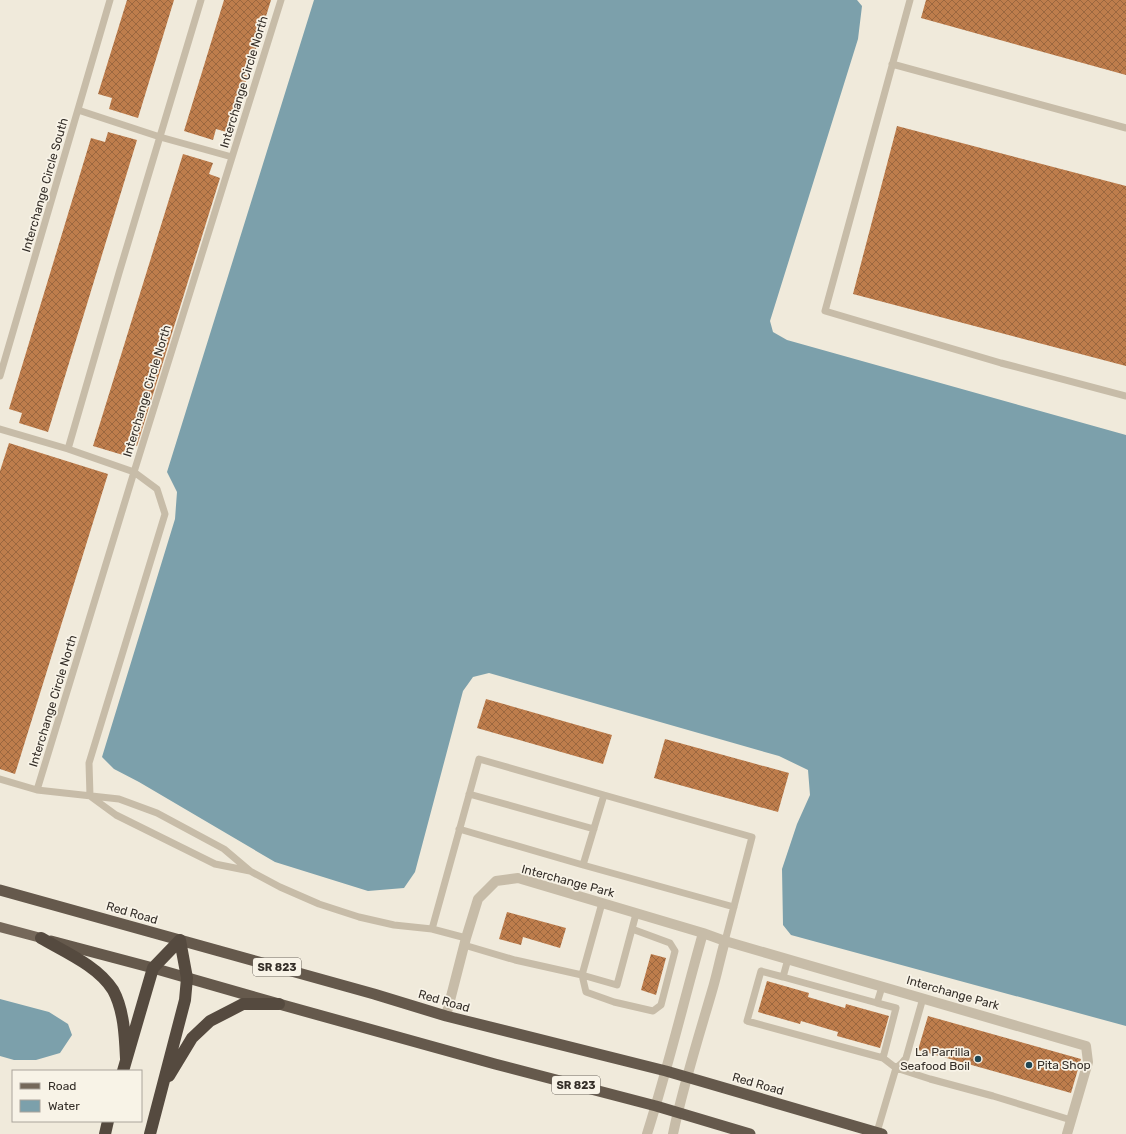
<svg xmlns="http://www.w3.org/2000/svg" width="1126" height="1134" viewBox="0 0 1126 1134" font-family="Rubik,sans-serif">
<defs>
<pattern id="building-cross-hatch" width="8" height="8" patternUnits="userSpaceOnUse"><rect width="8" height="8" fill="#be7d4c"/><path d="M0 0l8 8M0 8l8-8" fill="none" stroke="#9b673f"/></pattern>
</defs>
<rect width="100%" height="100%" fill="#f0eadb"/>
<path fill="#7ca0ab" d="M314,0H857L862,6L858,39L770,321L773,332L787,340L1126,435V1026L791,935L783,925L782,869L797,824L810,795L808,770L779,756L489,673L473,677L463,691L415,872L404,888L368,891L275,862L139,782L114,769L102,757L175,519L177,492L167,472Z
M0,999L49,1012L68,1024L72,1035L60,1053L36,1060H14L0,1056Z"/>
<path fill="url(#building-cross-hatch)" d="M127,0H174L138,118L109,109L112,98L98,94Z
M224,0H271L230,133L216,129L213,140L184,131Z
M926,0H1126V75L921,18Z
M897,126L1126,186V366L853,294Z
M108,132L137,140L48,432L19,423L22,413L9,409L91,138L105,142Z
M183,154L213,163L209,174L220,178L137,446L127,443L123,455L93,446Z
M9,443L108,474L15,774L0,769V471Z
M486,699L612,735L603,764L477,728Z
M665,739L789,773L778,812L654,778Z
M507,912L566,928L560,948L523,937L521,945L499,939Z
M651,954L666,958L656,995L641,990Z
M767,981L809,993L808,997L845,1008L846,1004L889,1016L880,1048L837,1036L838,1032L801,1021L800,1024L758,1012Z
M928,1016L1081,1059L1071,1093L918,1050Z"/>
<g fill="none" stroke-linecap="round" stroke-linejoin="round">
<path stroke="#c7bca8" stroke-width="7" d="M910,0L825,311L1001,363L1126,396
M892,64L1126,128
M78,110L160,137L232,157
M0,376L110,0
M0,429L68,449L134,472L157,489L165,514L89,763L90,796
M68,449L119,273L201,0
M0,779L37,790L119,799L157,813L224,849L250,871
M37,790L134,472L281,0
M469,794L594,829
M90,796L116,815L215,864L250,871L280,887L319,904L359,917L394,925L432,929L466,938
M459,829L583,865
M602,903L582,975L617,985L636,914
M432,929L479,759L604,795
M725,941C734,906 743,872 752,837L604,795L583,865L734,907
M464,945L515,960L582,975L586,992L614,1002L653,1011L661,1005L675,951L670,943L632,929
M788,959L783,977L761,971L747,1021L883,1058L896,1068L877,1132
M783,977L877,1003L882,987
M877,1003L896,1008L883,1058
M896,1068L930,1079L993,1096L1071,1120
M896,1068L902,1063L906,1058L923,998"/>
<path stroke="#c7bca8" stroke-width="10" d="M446,1016L466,938L478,899L496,881L518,878L703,933L725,941L1086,1046L1088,1062L1067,1134
M647,1134C668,1068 684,1000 703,933
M673,1134C683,1086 698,1039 712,991C717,975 720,958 725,941"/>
<path stroke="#75685a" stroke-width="10" d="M0,927L41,938"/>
<path stroke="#65594c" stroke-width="11" d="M0,890L374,994L446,1016L666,1071L882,1134
M51,941L153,968L279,1004L495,1064L656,1106L750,1134"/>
<path stroke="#554a3f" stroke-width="12" d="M41,938C65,952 98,966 113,990C124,1010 125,1037 126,1059
M123,1071L153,968L180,940
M169,1076L192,1038L210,1021L243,1004H279
M105,1134L108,1121
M150,1134L185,1000L187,978L180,940"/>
</g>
<g fill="#204653" stroke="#f8f3e7" stroke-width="1.5">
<circle cx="978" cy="1059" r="4"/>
<circle cx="1029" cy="1065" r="4"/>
</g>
<g text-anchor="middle" stroke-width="3.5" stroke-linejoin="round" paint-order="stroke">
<g fill="#f8f3e7" stroke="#6f6961" stroke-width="1">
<rect x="253" y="958" width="48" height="18" rx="3"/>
<rect x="552" y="1076" width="48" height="18" rx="3"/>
</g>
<g font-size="11" font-weight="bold" fill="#342e28">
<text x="277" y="971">SR 823</text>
<text x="576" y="1089">SR 823</text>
</g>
<g font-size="12" fill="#342e28" stroke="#f8f3e7">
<text transform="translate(244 82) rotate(-73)" y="4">Interchange Circle North</text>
<text transform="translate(45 185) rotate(-74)" y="4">Interchange Circle South</text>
<text transform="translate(147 391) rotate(-73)" y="4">Interchange Circle North</text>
<text transform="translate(53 701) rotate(-73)" y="4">Interchange Circle North</text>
<text transform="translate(568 881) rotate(15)" y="4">Interchange Park</text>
<text transform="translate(132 913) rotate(16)" y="4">Red Road</text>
<text transform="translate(953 993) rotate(16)" y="4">Interchange Park</text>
<text transform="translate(444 1001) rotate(16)" y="4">Red Road</text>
<text transform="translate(758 1084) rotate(16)" y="4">Red Road</text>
</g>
<g font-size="12" fill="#342e28" stroke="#f8f3e7" text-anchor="end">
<text x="970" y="1056">La Parrilla<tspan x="970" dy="14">Seafood Boil</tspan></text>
<text x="1037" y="1069" text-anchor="start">Pita Shop</text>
</g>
</g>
<rect x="12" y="1070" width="130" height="52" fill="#f8f3e7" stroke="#aaa49b"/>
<rect x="20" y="1083" width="20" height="6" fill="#75685a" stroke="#aaa49b"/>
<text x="48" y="1090" font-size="12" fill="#342e28">Road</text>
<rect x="20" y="1100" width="20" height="12" fill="#7ca0ab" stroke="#aaa49b"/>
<text x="48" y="1110" font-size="12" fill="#342e28">Water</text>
</svg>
